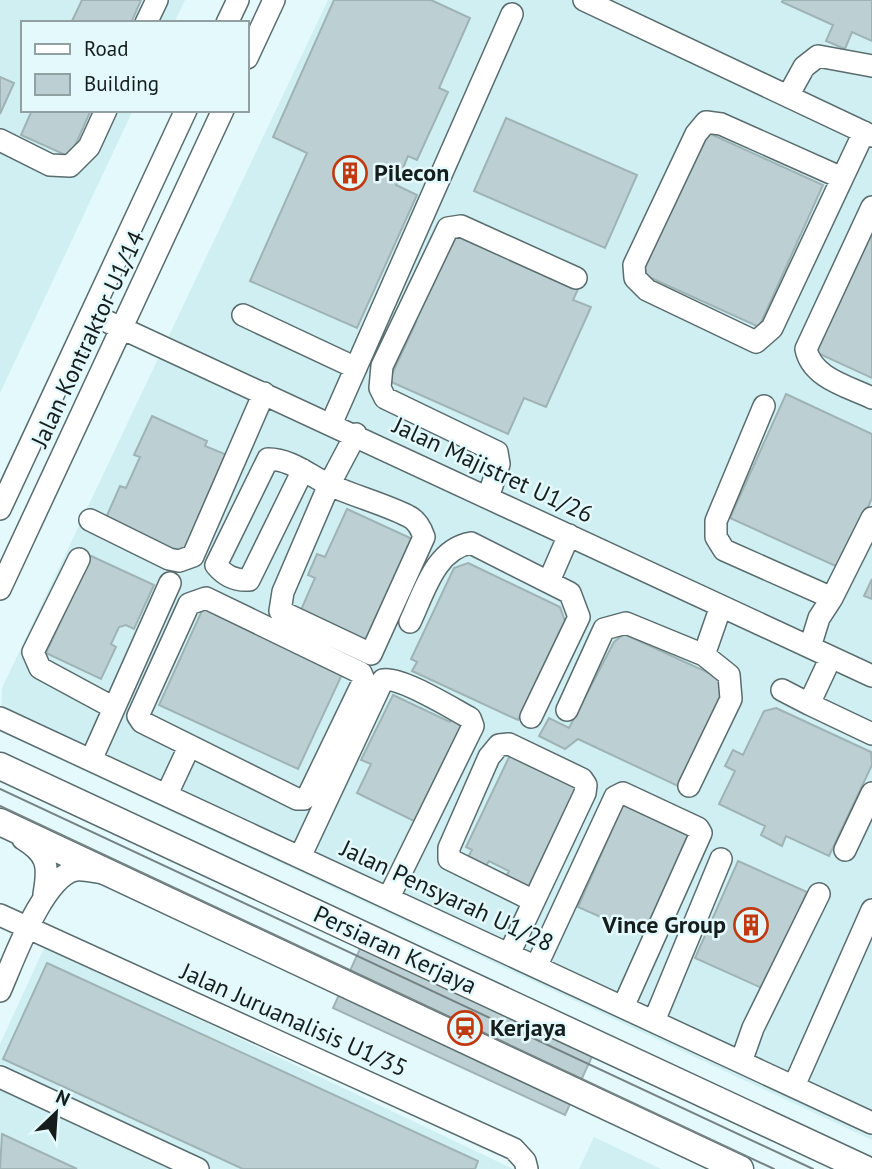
<svg xmlns="http://www.w3.org/2000/svg" width="872" height="1169" viewBox="0 0 872 1169" font-family="'PT Sans',sans-serif">
<rect width="100%" height="100%" fill="#e3f9fb"/>
<path fill="#d0eff2" d="M0,0H185L174,23H23V110H133L0,393Z
M328,0H872V1140L1,732L2,688Z
M45,946L513,1169H0V1044Z
M594,1137L661,1169H579Z"/>
<path fill="#bcd0d3" stroke="#9fb3b5" stroke-width="2" d="M82,0H141L131,23H71Z
M334,0H431L470,18L439,88L448,92L417,160L408,156L396,185L417,195L357,328L250,281L307,153L273,137Z
M783,0H872V41L852,32L845,49L826,41L833,25L782,2Z
M0,77L14,83L0,114Z
M32,110H91L70,157L21,135Z
M506,118L637,175L605,248L474,191Z
M704,131L823,185L759,327L640,273Z
M872,215V378L811,350Z
M455,234L578,289L573,300L591,307L546,407L524,398L508,434L389,381L416,322L410,320Z
M786,394L872,434V498L840,568L730,518Z
M152,416L207,441L205,446L227,455L182,556L105,520L120,486L126,488L140,457L134,455Z
M347,509L419,542L369,652L297,619L315,578L308,575L317,554L325,557Z
M91,556L154,585L134,629L126,625L119,627L111,644L116,647L101,679L46,653Z
M468,563L560,607L565,621L518,720L412,671L417,662L411,659L454,568Z
M872,579V599L864,596Z
M205,604L345,668L298,769L159,705Z
M624,634L722,679L726,688L680,787L578,739L565,749L539,736L549,718L569,728L614,642Z
M393,695L450,722L455,711L463,715L459,725L463,727L418,823L357,793L371,764L361,760Z
M776,708L871,752L872,765L829,856L786,836L782,846L761,835L765,826L719,804L735,771L725,766L733,750L743,755L764,711Z
M512,751L584,786L528,889L505,878L509,871L489,861L486,866L468,857L472,850L466,847Z
M623,805L693,838L646,937L578,907Z
M738,861L807,892L764,989L695,958Z
M364,940L596,1048L565,1115L333,1008Z
M47,963L478,1161L475,1169H243L3,1059Z
M2,1134L77,1169H0Z"/>
<g fill="none" stroke-linecap="round" stroke-linejoin="round">
<g stroke="#596c6e" stroke-width="24">
<path id="minor" d="M584,0L872,136
M146,23L157,0
M227,23L238,0
M247,58L274,0
M788,96L804,67L818,56L872,66
M0,140L50,165L70,166L89,147L106,110
M842,178L721,124L706,122L696,134L634,265L635,278L647,290L756,342L772,328L864,132
M872,207L806,349C812,378 847,386 872,398
M91,314L872,676
M243,315L356,368
M764,406L716,521V537L724,550L832,598L819,618L810,647
M332,422L512,14
M303,470L249,580C235,581 225,576 216,565L268,459C292,459 311,477 332,486C357,497 384,504 408,516C417,520 421,528 424,537L371,654L280,611L283,592L329,485L356,434
M488,498L499,464L497,452L385,398L380,388L382,366L448,228L461,226L576,278
M0,509L186,110
M90,520L169,559L179,561L193,556L264,393
M79,559L33,652L40,668L114,708
M549,581L569,535
M0,589L223,110
M206,598L361,673L364,680L309,794L304,799H297L142,722L138,716L189,604Z
M832,598L872,518
M410,622C424,593 435,549 471,543L570,593L579,617L531,717
M831,657L809,704L872,734
M782,690L809,704
M567,710L604,629L626,623L704,655
M0,718L872,1123
M91,760L170,583
M689,786L731,699L729,675L704,655L721,606
M167,794L189,747
M23,839C48,854 49,866 44,894
M845,850L872,793
M300,857L383,680C400,676 453,709 470,718L473,726L389,897
M0,915L514,1149L525,1161L527,1169
M510,952L585,793L586,785L582,779L509,744L499,745L489,757L449,848V859L534,901
M536,967L615,797L623,793L698,828L701,833L623,1007
M0,991C13,962 43,876 76,870C84,869 95,872 103,873
M654,1021L721,859
M741,1062L753,1028L819,894
M0,1077L198,1169
M794,1086L872,910"/>
</g>
<g stroke="#596c6e" stroke-width="29">
<path id="major" d="M0,766L865,1169
M0,822L740,1169"/>
</g>
<use href="#minor" stroke="#fff" stroke-width="21"/>
<use href="#major" stroke="#fff" stroke-width="26"/>
<path stroke="#758384" stroke-width="2" d="M0,789L813,1169
M0,806L774,1169"/>
</g>
<defs>
<g id="building-ring" transform="scale(1.75)"><circle r="9.5" fill="#e3f9fb" stroke="#c23910" stroke-width="1.5"/><path d="M-4-6H4V6H1V3H-1V6H-4ZM-2.5-4.3h1.7v1.8h-1.7ZM.8-4.3h1.7v1.8H.8ZM-2.5-1h1.7V.8h-1.7ZM.8-1h1.7V.8H.8Z" fill="#c23910"/></g>
<g id="station-ring" transform="scale(1.75)"><circle r="9.5" fill="#e3f9fb" stroke="#c23910" stroke-width="1.5"/><path d="M-3-6H3Q5-6 5-4V2Q5 4 3 4L4.5 6H3L1.5 4h-3L-3 6H-4.5L-3 4Q-5 4-5 2V-4Q-5-6-3-6ZM-3.5-4v3h7v-3ZM-3.5 1v1.5H-2V1ZM2 1v1.5H3.5V1Z" fill="#c23910"/></g>
</defs>
<g fill-rule="evenodd">
<use href="#building-ring" x="350" y="173"/>
<use href="#building-ring" x="751" y="925"/>
<use href="#station-ring" x="465" y="1028"/>
</g>
<g text-anchor="middle" stroke-width="5" stroke-linejoin="round" paint-order="stroke">
<g font-size="24" font-weight="bold" fill="#151d1d" stroke="#e3f9fb" text-anchor="start">
<text x="374" y="181">Pilecon</text>
<text x="726" y="933" text-anchor="end">Vince Group</text>
<text x="490" y="1036">Kerjaya</text>
</g>
<g font-size="24" fill="#151d1d" stroke="#e3f9fb">
<text transform="translate(88 339) rotate(-65)" y="8">Jalan Kontraktor U1/14</text>
<text transform="translate(493 470) rotate(25)" y="8">Jalan Majistret U1/26</text>
<text transform="translate(447 896) rotate(25)" y="8">Jalan Pensyarah U1/28</text>
<text transform="translate(395 950) rotate(25)" y="8">Persiaran Kerjaya</text>
<text transform="translate(294 1020) rotate(24)" y="8">Jalan Juruanalisis U1/35</text>
</g>
</g>
<rect x="21" y="21" width="228" height="91" fill="#e3f9fb" stroke="#91a1a2" stroke-width="2"/>
<rect x="35" y="44" width="35" height="10" fill="#ffffff" stroke="#91a1a2" stroke-width="2"/>
<text x="84" y="56" font-size="21" fill="#151d1d">Road</text>
<rect x="35" y="74" width="35" height="21" fill="#bcd0d3" stroke="#91a1a2" stroke-width="2"/>
<text x="84" y="91" font-size="21" fill="#151d1d">Building</text>
<g transform="translate(56 1113) rotate(25)" stroke="#e3f9fb" stroke-width="5" paint-order="stroke">
<path d="M0-5L12 26L0 18L-12 26Z" fill="#151d1d"/>
<text y="-10" font-size="19" font-weight="bold" text-anchor="middle" fill="#151d1d">N</text>
</g>
</svg>
